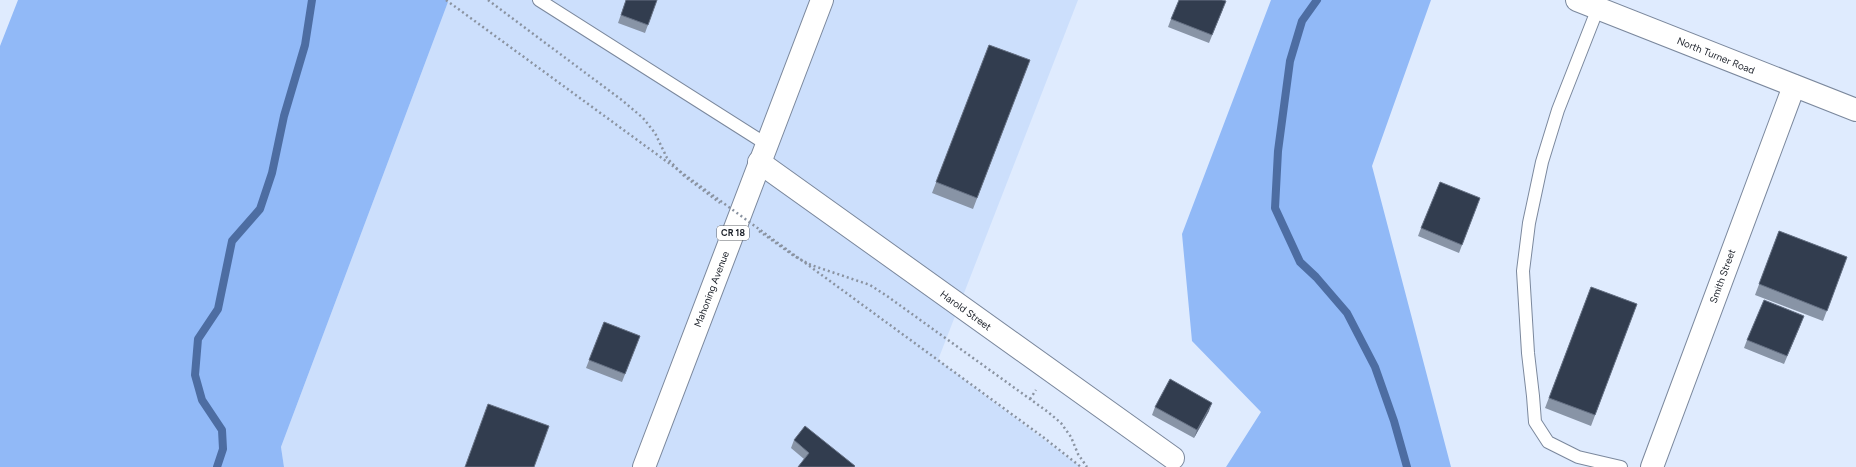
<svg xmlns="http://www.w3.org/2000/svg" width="1856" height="467" viewBox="0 0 1856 467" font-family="Figtree,sans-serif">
<rect width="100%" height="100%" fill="#dfebfe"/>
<path fill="#ccdffc" d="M446,0H1078L938,360L1081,467H284L281,447L448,2Z"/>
<path fill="#91b9f7" d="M18,0H446L448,2L281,447L284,467H0V46Z
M1271,0H1431L1372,166L1451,467H1226L1261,412L1192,341L1182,234Z"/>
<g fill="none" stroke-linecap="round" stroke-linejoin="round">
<path stroke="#4d6da2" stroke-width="8" d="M1317,0L1302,21L1290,61L1278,151L1275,208L1300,262L1316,277L1347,313L1375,367L1394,421L1407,467
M217,467L223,449L222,430L202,400L195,375L198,339L218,309L232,241L260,209L272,173L284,116L305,45L312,0"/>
<g stroke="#7b889d" stroke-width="14">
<path id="service" d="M539,0L766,144
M1598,8L1558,110L1542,162L1529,223L1523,271L1528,353L1533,396L1535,422L1548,442L1578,457L1621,467"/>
</g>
<g stroke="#7b889d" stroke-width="24">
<path id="minor" d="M759,162L1173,458
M1652,467L1794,86"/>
</g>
<g stroke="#7b889d" stroke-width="24">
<path id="tertiary" d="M1577,0L1856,110"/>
</g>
<g stroke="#7b889d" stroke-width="24">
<path id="primary" d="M644,467L822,0"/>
</g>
<path stroke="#8a93a1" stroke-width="2.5" stroke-dasharray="2 3" stroke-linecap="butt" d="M488,0L623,101L643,118L655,133L667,158L683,175L720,203
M759,231L794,256L811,265L870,285L887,296L1048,412L1061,423L1071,437L1078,454L1087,467
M1030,399L1036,390
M1043,437L1081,467"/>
<use href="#service" stroke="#fff" stroke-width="12"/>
<use href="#minor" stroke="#fff" stroke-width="22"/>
<use href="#tertiary" stroke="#fff" stroke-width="22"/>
<use href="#primary" stroke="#fff" stroke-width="22"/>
<path stroke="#8a93a1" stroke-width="2.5" stroke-dasharray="2 3" stroke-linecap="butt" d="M446,0L1043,437"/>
</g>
<path fill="#8894a6" d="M626,0H657L645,33L618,23Z
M1223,9L1209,43L1168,27L1171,19Z
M989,45L1030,60L973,209L932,193Z
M1477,206L1459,253L1418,236L1421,228Z
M1779,231L1847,257L1823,321L1755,295Z
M1591,287L1637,304L1591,426L1545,408Z
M604,322L640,336L622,382L586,368Z
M1801,324L1784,364L1744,348L1747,340Z
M1155,407L1209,411L1194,438L1152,415Z
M794,440L855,466V467H798L804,459L791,448Z"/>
<path fill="#667184" d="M1212,403L1209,411L1194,438L1197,430Z"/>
<path fill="#323d4f" stroke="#667184" d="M626,0H657L648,25L621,15Z
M1179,0H1222L1226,1L1212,35L1171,19Z
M989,45L1030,60L977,198L936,182Z
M1440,182L1480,198L1462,245L1421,228Z
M1779,231L1847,257L1827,311L1759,284Z
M1591,287L1637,304L1595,415L1549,398Z
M1764,300L1804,316L1787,356L1747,340Z
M604,322L640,336L625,374L589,360Z
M1170,379L1212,403L1197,430L1155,407Z
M488,404L549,426L534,467H465Z
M805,426L855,466L854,467H798L809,453L794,440Z"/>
<g text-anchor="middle" stroke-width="4" stroke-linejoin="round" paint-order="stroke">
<rect fill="#fff" stroke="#5f6268" stroke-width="1" x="717" y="226" width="32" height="14" rx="3"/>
<g font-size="9" font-weight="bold" fill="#1a1f28">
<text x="733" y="236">CR 18</text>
</g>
<g font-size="10" fill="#1a1f28" stroke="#fff">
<text transform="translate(1716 55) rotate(22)" y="4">North Turner Road</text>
<text transform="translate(1722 276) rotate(-70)" y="4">Smith Street</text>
<text transform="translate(711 289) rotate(-69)" y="4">Mahoning Avenue</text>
<text transform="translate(966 310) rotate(36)" y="4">Harold Street</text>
</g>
</g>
</svg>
